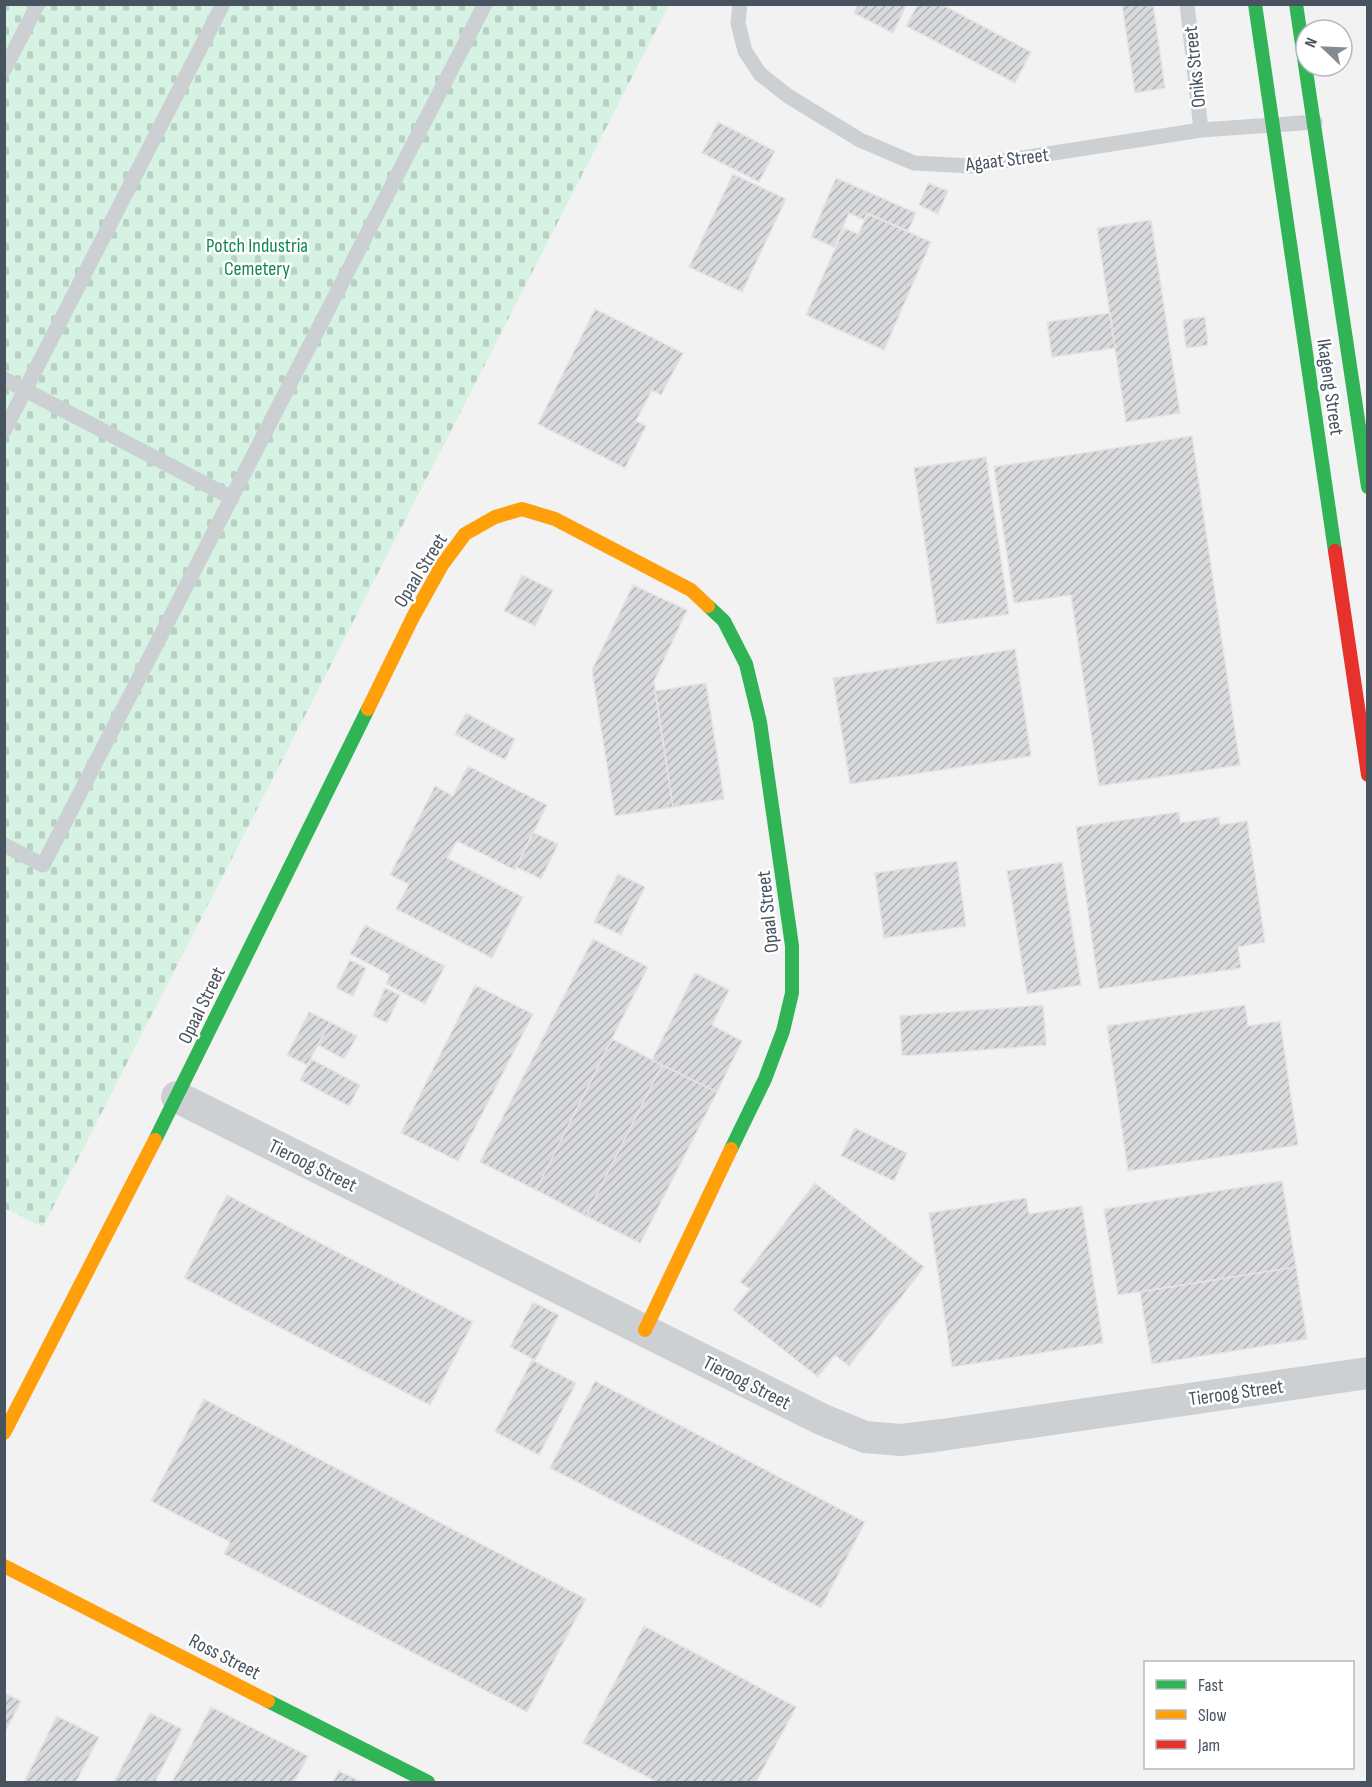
<svg xmlns="http://www.w3.org/2000/svg" width="1372" height="1787" viewBox="0 0 1372 1787" font-family="'Sofia Sans Condensed',sans-serif">
<defs>
<pattern id="cemetery-stones" width="16" height="16" patternUnits="userSpaceOnUse" patternTransform="scale(1.5)"><rect width="16" height="16" fill="#d5f2e2"/><path d="M2 7V4a2 2 0 0 1 4 0v3zM10 15v-3a2 2 0 0 1 4 0v3z" fill="#b8d1c4"/></pattern>
<pattern id="building-hatch" width="6" height="6" patternUnits="userSpaceOnUse" patternTransform="scale(1.5)"><rect width="6" height="6" fill="#d9dadc"/><path d="M-1 1l2-2M0 6l6-6M5 7l2-2" fill="none" stroke="#b2b3b6"/></pattern>
</defs>
<rect width="100%" height="100%" fill="#f2f2f2"/>
<path fill="url(#cemetery-stones)" d="M4,5H669L43,1227L4,1208Z"/>
<path fill="url(#building-hatch)" stroke="#e4e4e5" stroke-width="1.5" d="M858,4H907L893,33L854,13Z
M918,4H941L1031,52L1015,83L906,26Z
M1122,4H1153L1165,88L1135,93Z
M718,122L775,151L759,182L702,153Z
M733,174L786,199L742,292L689,267Z
M836,178L916,213L908,231L867,213L864,220L849,213L834,247L811,237Z
M928,183L948,191L938,214L919,205Z
M868,214L931,242L884,350L806,315L844,228L858,234Z
M1151,220L1180,413L1126,422L1097,228Z
M595,309L683,353L661,395L652,390L636,421L646,426L625,468L538,424Z
M1110,313L1115,348L1052,357L1047,322Z
M1205,317L1208,345L1186,348L1183,320Z
M1192,436L1240,765L1099,786L1071,595L1014,603L994,467Z
M986,457L1009,614L937,624L914,468Z
M522,575L553,590L535,626L504,611Z
M633,585L687,610L654,681L673,807L615,816L592,670Z
M1015,649L1031,756L850,784L833,678Z
M706,683L724,799L673,807L655,691Z
M466,713L515,739L505,760L455,734Z
M468,766L547,805L515,870L457,841L447,858L523,897L492,958L396,909L409,884L390,875L435,786L453,796Z
M1179,812L1180,823L1219,817L1220,825L1247,821L1265,942L1238,947L1241,968L1099,989L1076,827Z
M533,832L558,844L541,879L516,867Z
M957,861L966,926L884,938L875,873Z
M1062,862L1081,985L1027,994L1007,871Z
M618,874L645,887L621,935L594,922Z
M365,925L445,966L425,1004L386,984L390,975L350,954Z
M593,939L648,967L536,1190L480,1162Z
M350,960L366,968L353,996L336,988Z
M695,973L729,990L712,1025L742,1041L717,1092L652,1060Z
M475,985L533,1014L458,1161L401,1133Z
M385,988L400,995L387,1023L373,1016Z
M1043,1005L1046,1045L902,1056L900,1016Z
M1245,1005L1248,1026L1280,1021L1298,1145L1128,1171L1107,1026Z
M309,1012L330,1022L307,1065L287,1055Z
M330,1022L357,1036L344,1059L318,1045Z
M612,1039L662,1065L586,1216L536,1190Z
M311,1059L360,1085L349,1106L300,1080Z
M662,1065L717,1092L640,1243L586,1216Z
M855,1128L907,1153L894,1181L841,1156Z
M1282,1181L1296,1267L1118,1295L1104,1209Z
M815,1183L924,1267L849,1366L835,1355L818,1377L733,1310L750,1289L740,1282Z
M227,1195L473,1322L430,1405L184,1278Z
M1026,1198L1029,1214L1082,1206L1103,1343L952,1367L929,1213Z
M1296,1267L1307,1339L1152,1364L1140,1292Z
M533,1302L559,1315L535,1360L510,1347Z
M532,1360L576,1383L539,1455L495,1432Z
M595,1381L865,1522L821,1608L550,1468Z
M204,1399L586,1599L527,1712L224,1554L230,1542L151,1501Z
M644,1626L796,1707L756,1782H657L583,1743Z
M4,1693L21,1701L4,1734Z
M211,1707L308,1756L294,1782H172Z
M150,1713L182,1729L155,1782H114Z
M57,1716L99,1737L76,1782H24Z
M339,1771L362,1782H333Z"/>
<g fill="none" stroke-linecap="round" stroke-linejoin="round">
<path stroke="#cdd0d3" stroke-width="15" d="M740,4L738,23L745,51L760,74L788,96L860,140L914,163L971,166L1201,130L1315,122
M1187,4L1201,130
M4,70L38,4
M4,379L232,498
M4,431L223,4
M4,845L43,865L485,4"/>
<path stroke="#cdd0d3" stroke-width="32" d="M177,1097L821,1419L865,1437L901,1440L942,1435L1368,1373"/>
<path stroke="#30b455" stroke-width="14" d="M1255,4L1335,551
M1296,4L1368,487
M708,606L724,621L746,664L760,722L792,946V993L783,1031L765,1079L731,1149
M155,1140L368,709
M268,1701L428,1782"/>
<path stroke="#ff9f0a" stroke-width="14" d="M368,709L413,617L442,565L465,534L495,517L522,509L555,519L691,590L708,606
M645,1330L731,1149
M4,1433L155,1140
M4,1566L268,1701"/>
<path stroke="#e5322d" stroke-width="14" d="M1335,551L1368,775"/>
</g>
<g text-anchor="middle" stroke-width="5" stroke-linejoin="round" paint-order="stroke">
<g font-size="20" fill="#485360" stroke="#fff">
<text transform="translate(1194 67) rotate(-96)" y="7">Oniks Street</text>
<text transform="translate(1007 159) rotate(-7)" y="7">Agaat Street</text>
<text transform="translate(1331 387) rotate(82)" y="7">Ikageng Street</text>
<text transform="translate(420 570) rotate(-58)" y="7">Opaal Street</text>
<text transform="translate(767 912) rotate(-96)" y="7">Opaal Street</text>
<text transform="translate(201 1005) rotate(-64)" y="7">Opaal Street</text>
<text transform="translate(313 1165) rotate(26)" y="7">Tieroog Street</text>
<text transform="translate(747 1382) rotate(27)" y="7">Tieroog Street</text>
<text transform="translate(1236 1392) rotate(-8)" y="7">Tieroog Street</text>
<text transform="translate(225 1656) rotate(27)" y="7">Ross Street</text>
</g>
<g font-size="20" fill="#128754" stroke="#fff">
<text x="257" y="252">Potch Industria<tspan x="257" dy="23">Cemetery</tspan></text>
</g>
</g>
<rect width="1372" height="1787" fill="none" stroke="#485360" stroke-width="12"/>
<rect x="1144" y="1661" width="210" height="108" fill="#ffffff" stroke="#b6babf" stroke-width="1.5"/>
<rect x="1156" y="1680" width="30" height="9" fill="#30b455" stroke="#b6babf" stroke-width="1.5"/>
<text x="1198" y="1691" font-size="18" fill="#485360">Fast</text>
<rect x="1156" y="1710" width="30" height="9" fill="#ff9f0a" stroke="#b6babf" stroke-width="1.5"/>
<text x="1198" y="1721" font-size="18" fill="#485360">Slow</text>
<rect x="1156" y="1740" width="30" height="9" fill="#e5322d" stroke="#b6babf" stroke-width="1.5"/>
<text x="1198" y="1751" font-size="18" fill="#485360">Jam</text>
<g transform="translate(1324 48) rotate(293)"><circle r="28" fill="#ffffff" stroke="#b6babf" stroke-width="1.5"/>
<path d="M0-4.5L10 22L0 15L-10 22Z" fill="#848b93"/>
<text y="-9" font-size="16" font-weight="bold" text-anchor="middle" fill="#485360">N</text>
</g>
</svg>
